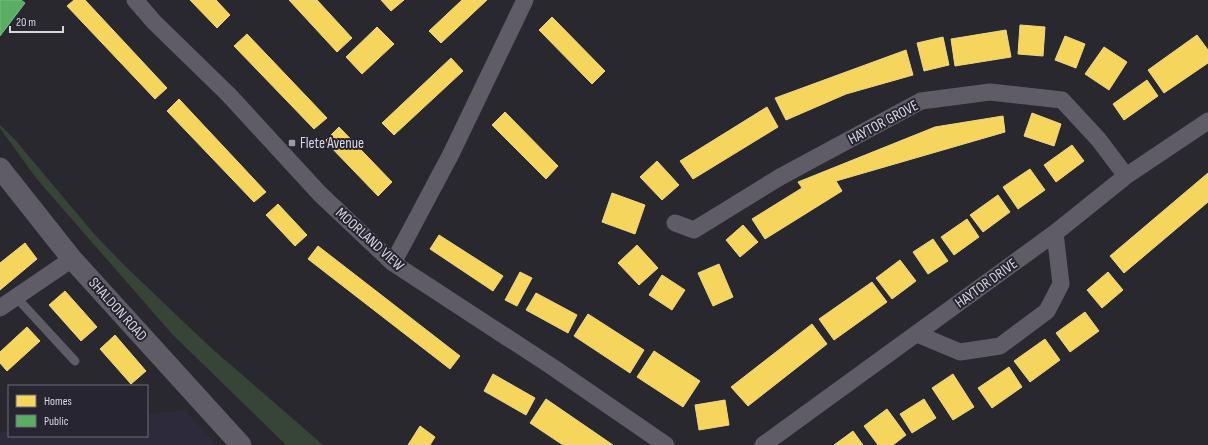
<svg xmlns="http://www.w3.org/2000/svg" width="1208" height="445" viewBox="0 0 1208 445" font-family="'Sofia Sans Condensed',sans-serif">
<rect width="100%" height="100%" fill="#29282f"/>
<path fill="#2c2a3b" d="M185,410L216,445H0V432L9,431V436H147V414Z"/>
<path fill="#374536" d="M0,125L16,141L95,235L125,266L209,346L323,445H286L172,334L36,178L0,128Z"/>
<path fill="#f6d55c" stroke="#edd684" d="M74,0H85L167,88L155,99L67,6Z
M190,0H216L230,15L217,28Z
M289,0H317L352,38L337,52Z
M381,0H404L391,11Z
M462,0H487L441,43L429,31Z
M552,17L605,71L592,84L539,30Z
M1020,25L1045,27L1043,56L1018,54Z
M377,27L394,44L362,74L346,57Z
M1006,30L1011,57L955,66L951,39Z
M247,34L327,118L314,129L234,46Z
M1197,35L1208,50V63L1164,93L1148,70Z
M1065,36L1085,44L1076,68L1055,60Z
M943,37L949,65L924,71L917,43Z
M1104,47L1127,62L1109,90L1085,74Z
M906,50L913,75L846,94L786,120L775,98Z
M451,58L463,71L394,135L382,123Z
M1147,80L1158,96L1124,120L1113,104Z
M179,99L266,192L254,202L167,111Z
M767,107L778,127L693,179L680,161Z
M505,112L558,166L546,179L492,125Z
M1032,113L1061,124L1054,146L1024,136Z
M1003,116L1005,132L836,181L842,191L765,239L752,219L802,188L798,182L935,127Z
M339,127L392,182L378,196L325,141Z
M1072,145L1084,161L1056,182L1044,165Z
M657,161L679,185L662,200L640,177Z
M1030,169L1045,190L1018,209L1003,187Z
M1208,173V202L1124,273L1110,256Z
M612,193L645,205L635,234L602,222Z
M998,195L1010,212L983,232L970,215Z
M278,204L307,235L295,246L266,215Z
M967,219L979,237L954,255L941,237Z
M743,225L758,242L740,257L726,240Z
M439,235L503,276L493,291L430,249Z
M933,239L948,261L928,274L913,252Z
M25,243L37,259L0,290V263Z
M637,245L658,268L639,285L618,263Z
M318,246L460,356L450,369L308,259Z
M900,260L916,281L892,299L876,278Z
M719,264L733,297L713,306L698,273Z
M520,272L532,278L517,306L505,300Z
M1108,272L1123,290L1102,308L1087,290Z
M662,275L685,290L672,310L649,295Z
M872,282L887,302L834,340L819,319Z
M65,291L97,327L81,341L49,305Z
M536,293L577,315L568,333L526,310Z
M1085,312L1099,331L1070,352L1056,333Z
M588,314L644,350L630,373L574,336Z
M812,324L827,344L748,406L731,387Z
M27,327L40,341L7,371L0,363V352Z
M115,335L146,371L131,384L100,349Z
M1045,339L1060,360L1030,382L1014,361Z
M654,351L700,381L683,407L637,377Z
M1009,367L1022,387L992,408L978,388Z
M493,374L535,398L526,415L484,391Z
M953,374L974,407L953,420L932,388Z
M546,399L613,445H563L530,423Z
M924,399L936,418L912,433L900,414Z
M725,400L729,425L699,430L695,405Z
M887,409L906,435L893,445H878L864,426Z
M420,426L435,437L430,445H408Z
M853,431L863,445H834Z"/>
<path fill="#5aae61" stroke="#80ba87" d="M0,0H21L25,3L0,36Z"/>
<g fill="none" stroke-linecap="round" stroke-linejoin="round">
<path stroke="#5f5c66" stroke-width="9" d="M16,297L75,361"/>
<path stroke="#5f5c66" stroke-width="17" d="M135,0L154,22L229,95L320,194L393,263L551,366L666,445
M675,223L694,230L780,177L921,101L990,92L1062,100L1099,140L1126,176
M393,263L451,154L525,0
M0,308L72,259
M917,334L960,352L1000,346L1047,311L1061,284L1055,233
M763,445L1055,233L1126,176L1208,121"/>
<path stroke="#5f5c66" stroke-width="21" d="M0,168L72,259L241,445"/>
</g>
<rect fill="#9b9aa2" stroke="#272532" stroke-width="1.5" x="288" y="139" width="8" height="8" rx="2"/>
<g text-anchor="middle" stroke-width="4" stroke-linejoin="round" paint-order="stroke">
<g font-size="15" fill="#d8d7e0" stroke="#272532">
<text transform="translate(883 122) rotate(-28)" y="5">HAYTOR GROVE</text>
<text transform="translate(370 239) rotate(42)" y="5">MOORLAND VIEW</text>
<text transform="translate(986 283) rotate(-36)" y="5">HAYTOR DRIVE</text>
<text transform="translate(118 309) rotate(48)" y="5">SHALDON ROAD</text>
</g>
<g font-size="15" fill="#d8d7e0" stroke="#272532" text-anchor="start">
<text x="300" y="148">Flete Avenue</text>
</g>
</g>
<rect x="8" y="385" width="140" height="52" fill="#272532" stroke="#6e6c78"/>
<rect x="16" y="395" width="20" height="12" fill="#f6d55c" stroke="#6e6c78"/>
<text x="44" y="405" font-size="12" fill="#d8d7e0">Homes</text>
<rect x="16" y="415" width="20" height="12" fill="#5aae61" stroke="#6e6c78"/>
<text x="44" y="425" font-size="12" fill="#d8d7e0">Public</text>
<path d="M10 26v6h53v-6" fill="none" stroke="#d8d7e0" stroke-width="2"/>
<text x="16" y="26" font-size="12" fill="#d8d7e0" stroke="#272532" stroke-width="3" paint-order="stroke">20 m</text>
</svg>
